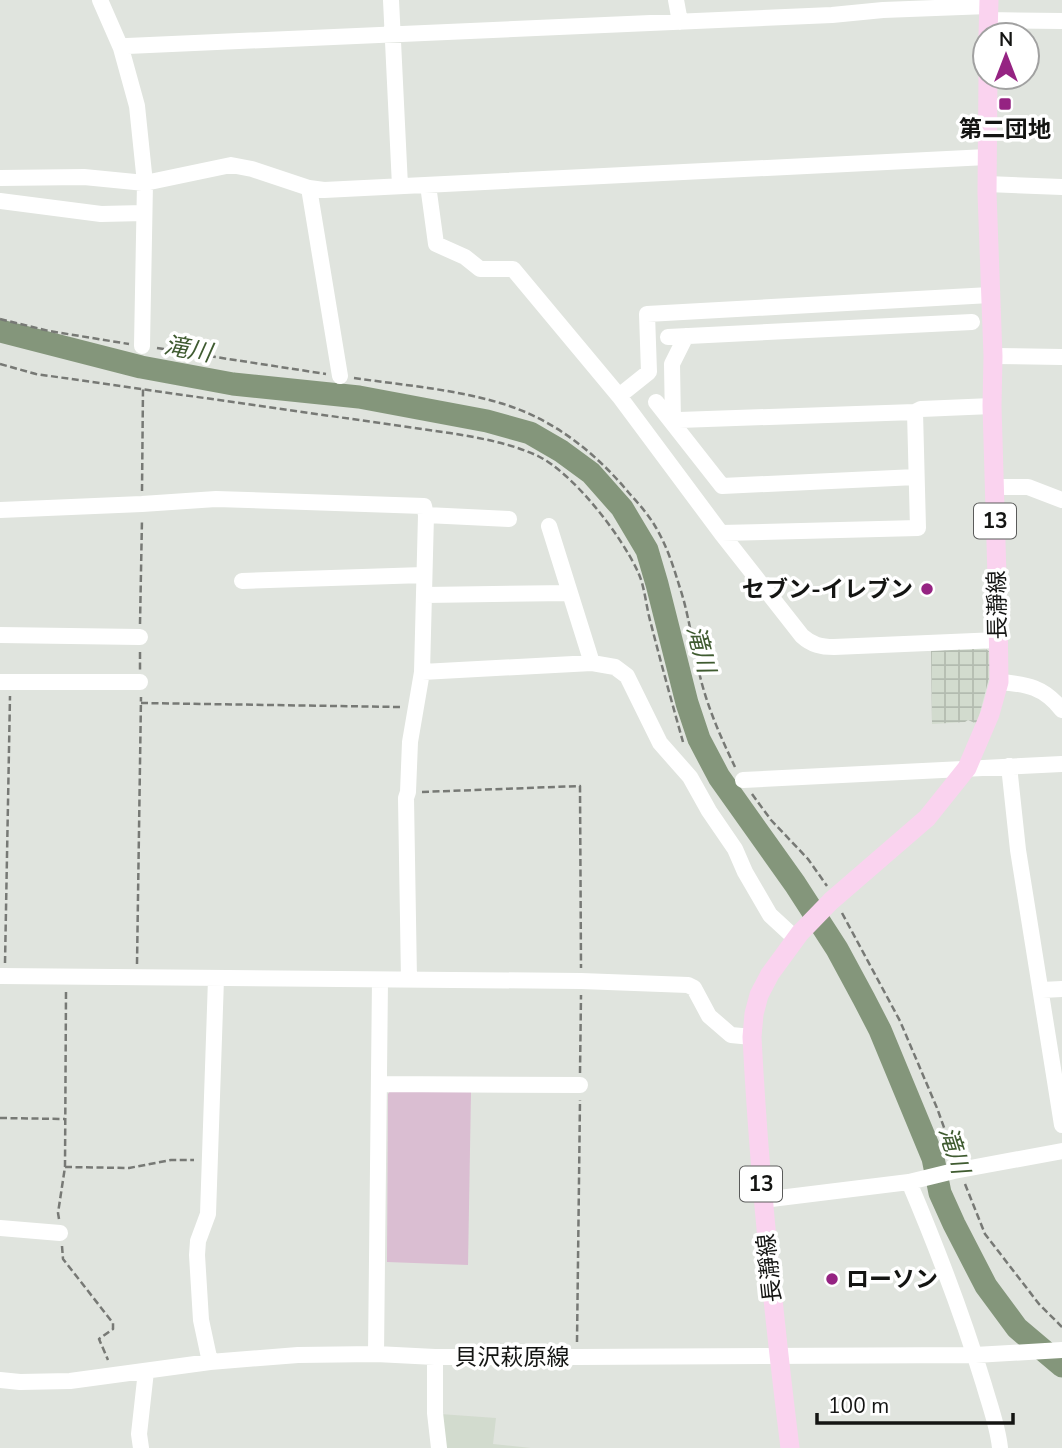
<svg xmlns="http://www.w3.org/2000/svg" width="1062" height="1448" viewBox="0 0 1062 1448" font-family="'Nunito Sans','Noto Sans JP',sans-serif">
<defs>
<pattern id="industrial-grid" width="8" height="8" patternUnits="userSpaceOnUse" patternTransform="scale(1.75)"><rect width="8" height="8" fill="#d2dbce"/><path d="M0 4h8M4 0v8" fill="none" stroke="#b3bbb0"/></pattern>
</defs>
<rect width="100%" height="100%" fill="#e0e4de"/>
<path fill="#d2dbce" d="M440,1414L496,1418L493,1444L531,1448H444Z"/>
<path fill="url(#industrial-grid)" d="M983,647L990,652L991,659L989,678L977,724L968,720L965,722L932,724L931,651Z"/>
<path fill="#dabed2" d="M390,1091L471,1092L468,1265L387,1262L388,1094Z"/>
<g fill="none" stroke-linecap="round" stroke-linejoin="round">
<path stroke="#84967b" stroke-width="23" d="M0,331L141,367L233,384L359,397L487,421L530,433L561,451L591,473L622,508L647,550L657,584L687,703L699,739L719,777L795,884L837,949L864,999L880,1030L933,1158L940,1193L954,1224L986,1286L1017,1328L1062,1366"/>
<path stroke="#777975" stroke-width="2.5" stroke-dasharray="7 3.5" stroke-linecap="butt" d="M0,319L49,331L129,344
M157,348L326,374
M0,364L36,374L450,433C480,438 510,443 538,456C574,474 621,535 638,572C645,587 646,607 651,624C661,663 672,703 683,742
M354,378C402,385 453,389 500,403C552,418 595,452 629,493C638,503 648,514 655,526C666,544 673,565 679,585C690,617 693,651 702,684C710,713 722,740 735,767
M142,491L143,389
M140,624L142,519
M140,652V670
M141,703L400,707
M422,792L580,786L581,968
M752,794L771,820L808,859L827,886
M842,913L900,1021L937,1108L955,1158
M5,963L10,696
M137,964L141,697
M580,1073L581,995
M0,1118L65,1119
M65,1167L129,1168L171,1160H194
M965,1184L985,1234L1039,1304L1062,1327
M59,1219L58,1213L65,1167L66,992
M62,1246L63,1259L113,1323V1329L99,1339L108,1360
M577,1342L580,1100"/>
<path stroke="#fff" stroke-width="16" d="M100,0L121,48L137,106L145,183L142,346
M391,0L400,186
M676,0L680,22
M988,20L1062,21
M121,48L127,46L832,15L883,10L988,6
M0,178L84,177L145,183L231,165L252,169L309,188L324,190L987,157
M987,184L1062,187
M428,185L436,244L465,257L480,269H513L619,396L721,533L802,636C812,645 821,647 834,647L998,640
M309,188L340,376
M0,201L101,214L144,213
M686,336L672,364L673,423L679,420L915,412
M668,337L972,322
M993,356L1062,357
M619,396L649,372L647,314L990,295
M656,402L722,486L916,477
M994,487H1028L1062,500
M0,510L142,504L216,499L424,506L426,515L422,672L410,742L408,792L406,798L409,980
M426,515L509,519
M549,526L592,663
M721,533L918,528L915,412L921,409L992,406
M242,581L424,575
M425,595L570,593
M0,635L140,637
M422,672L592,663L615,667L627,676L660,743L690,777L709,811L735,849L745,872L770,915L796,939
M0,682H140
M999,682C1027,684 1044,687 1062,710
M1009,766L1018,850L1062,1125
M743,780L1062,764
M0,976L581,981L688,985L694,988L709,1016L731,1035L752,1037
M1042,990L1062,989
M379,1084L580,1085
M909,1182C937,1248 963,1316 984,1385C990,1406 998,1427 1000,1448
M763,1200L909,1182L954,1171L1062,1151
M0,1228L60,1233
M376,1354L380,980
M435,1357V1413L439,1448
M210,1362L201,1320L197,1255L198,1241L208,1214L216,979
M0,1380L20,1382L70,1381L210,1362L298,1355L376,1354L435,1357H577L975,1355L1062,1350
M141,1448L139,1434L146,1371"/>
<path stroke="#fad3ef" stroke-width="19" d="M988,35L989,0
M790,1448C773,1311 759,1174 752,1037L754,1014L759,995L770,974L800,933L831,901L927,818L967,768L990,714L999,682L998,611L992,406L993,356L987,193L988,77"/>
</g>
<g fill="#952382" stroke="#fff" stroke-width="2.5">
<rect x="998" y="97" width="14" height="14" rx="3.5"/>
<circle cx="927" cy="589" r="7"/>
<circle cx="832" cy="1279" r="7"/>
</g>
<g text-anchor="middle" stroke-width="7" stroke-linejoin="round" paint-order="stroke">
<g fill="#fff" stroke="#5a5b5a" stroke-width="2">
<rect x="974" y="503.5" width="42" height="35" rx="5"/>
<rect x="740" y="1166.5" width="42" height="35" rx="5"/>
</g>
<g font-size="21" font-weight="bold" fill="#141513">
<text x="995" y="528">13</text>
<text x="761" y="1191">13</text>
</g>
<g font-size="23" font-weight="bold" fill="#141513" stroke="#fff">
<text x="1005" y="137">第二団地</text>
<text x="913" y="597" text-anchor="end">セブン-イレブン</text>
<text x="846" y="1287" text-anchor="start">ローソン</text>
</g>
<g font-size="23" fill="#141513" stroke="#fff">
<text transform="translate(997 605) rotate(-91)" y="8">長瀞線</text>
<text transform="translate(769 1268) rotate(-96)" y="8">長瀞線</text>
<text x="512" y="1365">貝沢萩原線</text>
</g>
<g font-size="24" font-style="italic" fill="#3f5b30" stroke="#fff">
<text transform="translate(188 349) rotate(10)" y="8">滝川</text>
<text transform="translate(701 649) rotate(75)" y="8">滝川</text>
<text transform="translate(954 1150) rotate(72)" y="8">滝川</text>
</g>
</g>
<g transform="translate(1006 56)"><circle r="33" fill="#ffffff" stroke="#a1a1a1" stroke-width="2"/>
<path d="M0-5L12 26L0 18L-12 26Z" fill="#952382"/>
<text y="-10" font-size="19" font-weight="bold" text-anchor="middle" fill="#141513">N</text>
</g>
<path d="M817 1413v10h196v-10" fill="none" stroke="#141513" stroke-width="3.5"/>
<text x="828" y="1413" font-size="21" fill="#141513" stroke="#ffffff" stroke-width="5" paint-order="stroke">100 m</text>
</svg>
